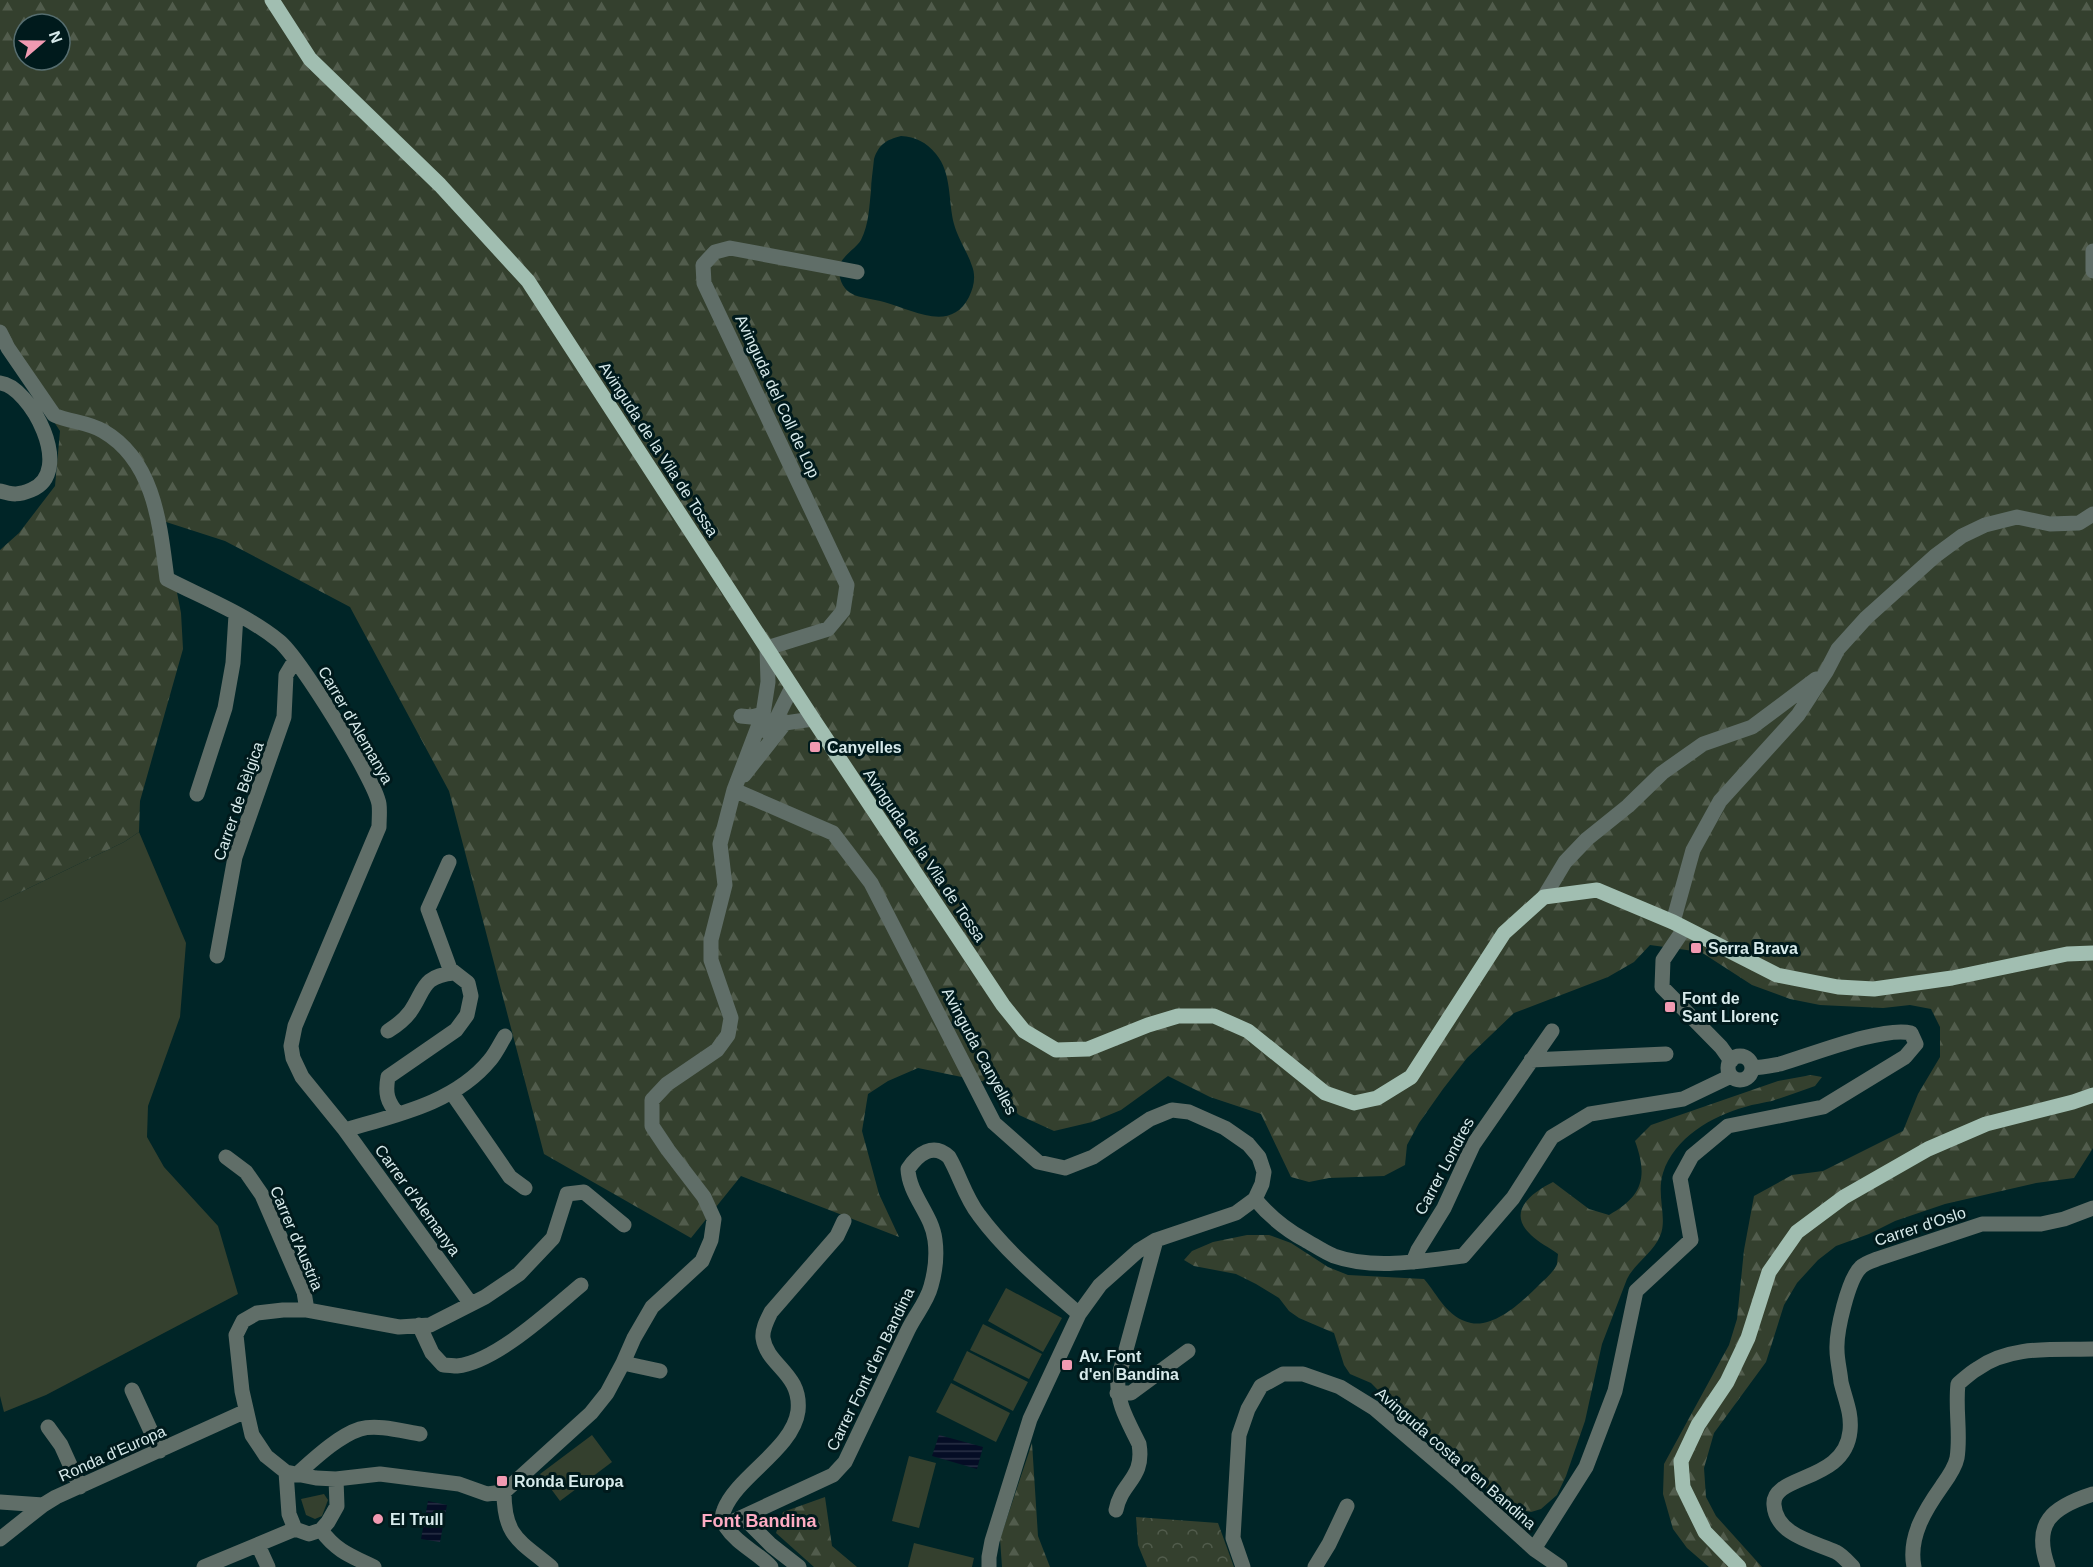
<svg xmlns="http://www.w3.org/2000/svg" width="2093" height="1567" viewBox="0 0 2093 1567" font-family="Arial,sans-serif">
<defs>
<pattern id="forest-firs" width="22" height="20" patternUnits="userSpaceOnUse" patternTransform="scale(1.5)"><rect width="22" height="20" fill="#34402e"/><path d="M5 1l3.5 6h-7zM16 11l3.5 6h-7z" fill="#515c4c"/></pattern>
<pattern id="park-crowns" width="20" height="18" patternUnits="userSpaceOnUse" patternTransform="scale(1.5)"><rect width="20" height="18" fill="#34402e"/><path d="M2 6a3 3 0 1 1 6 0M12 15a3 3 0 1 1 6 0" fill="none" stroke="#515c4c"/></pattern>
<pattern id="water-rules" width="6" height="5" patternUnits="userSpaceOnUse" patternTransform="scale(1.5)"><rect width="6" height="5" fill="#050d25"/><path d="M0 2.5h6" fill="none" stroke="#293045"/></pattern>
</defs>
<rect width="100%" height="100%" fill="#002527"/>
<path fill="#34402e" d="M139,832L186,943L180,1017L148,1106L147,1137L164,1167L218,1226L238,1294L46,1395L4,1412L0,1396V902L124,842Z
M1006,1288L1062,1318L1043,1352L988,1321Z
M983,1324L1042,1354L1029,1379L970,1350Z
M967,1351L1028,1382L1013,1411L953,1380Z
M951,1383L1010,1413L996,1442L936,1412Z
M592,1435L612,1462L560,1501L540,1474Z
M909,1456L936,1463L919,1528L892,1521Z
M324,1494L328,1500L322,1516L315,1519L306,1515L301,1499Z
M914,1543L974,1558L972,1567H908Z"/>
<path fill="url(#forest-firs)" fill-rule="evenodd" d="M0,0H2093V1148L2074,1178L2036,1183L1945,1204L1895,1221L1869,1234L1836,1246L1818,1260L1797,1283L1784,1305L1766,1362L1714,1433L1704,1468L1706,1497L1716,1516L1762,1567H1709L1687,1548L1673,1529L1663,1494L1664,1464L1729,1345L1737,1319L1744,1250L1754,1196L1792,1175L1823,1171L1903,1131L1918,1094L1940,1057V1027L1931,1009L1910,1005L1883,1008L1820,1005L1790,999L1752,985L1701,952L1650,945L1634,962L1608,977L1514,1013L1467,1058L1443,1089L1419,1123L1407,1145L1405,1165L1384,1176L1329,1178L1309,1182L1291,1177L1261,1114L1210,1097L1168,1076L1121,1110L1092,1122L1054,1131L1019,1115L986,1082L918,1068L888,1081L868,1094L862,1131L879,1194L899,1237L741,1176L691,1238L544,1154L449,791L350,607L225,541L163,521L181,613L183,649L140,801L139,832L124,842L0,902V550L19,533L55,486L60,431L0,340ZM24,24H60V60H24ZM901,136C916,137 926,142 936,154C952,173 948,201 954,224C958,239 967,251 972,266C976,276 974,287 969,297C951,333 913,310 884,302C864,296 843,300 839,273C837,258 854,251 861,240C869,224 869,208 871,191C871,181 873,170 874,159C879,144 886,140 901,136Z
M1811,1075L1822,1077L1815,1086C1801,1091 1787,1096 1772,1101C1763,1103 1754,1104 1745,1107C1712,1116 1674,1138 1663,1173C1656,1195 1668,1219 1660,1236C1653,1253 1635,1263 1627,1279L1602,1344L1585,1421L1566,1476L1557,1495L1541,1509L1531,1512L1511,1508L1434,1447L1371,1383L1350,1374L1344,1365L1334,1333L1299,1318L1289,1311L1279,1298L1256,1284L1236,1274L1194,1266L1184,1260L1192,1251L1213,1242L1247,1235H1269L1291,1243L1328,1267L1348,1275L1424,1279C1438,1295 1447,1318 1471,1323C1495,1328 1524,1300 1539,1285C1545,1279 1554,1272 1557,1264C1557,1263 1558,1255 1558,1254C1549,1247 1539,1243 1531,1235C1506,1212 1531,1193 1553,1182L1589,1209L1609,1215C1643,1196 1648,1177 1635,1141L1651,1125L1778,1081Z
M1032,1443L1038,1536L1050,1567H1002L1000,1539Z
M825,1497L832,1546L857,1567H814L776,1533L783,1512Z"/>
<path fill="url(#park-crowns)" d="M1136,1517L1218,1523L1234,1567H1147L1138,1545Z"/>
<path fill="url(#water-rules)" d="M939,1435L983,1447L977,1469L932,1456Z
M428,1501L447,1505L440,1542L421,1539Z"/>
<g fill="none" stroke-linecap="round" stroke-linejoin="round">
<path stroke="#606e68" stroke-width="15" d="M2093,251V271
M0,332L8,348L54,415
M0,383C30,386 76,472 31,490C19,495 13,495 0,491
M54,415C70,422 88,422 103,431C155,461 160,526 167,579C204,598 247,615 279,641C299,657 375,780 379,804C380,811 379,820 379,827L295,1026L291,1046L293,1058L302,1077L345,1130L471,1304
M741,716L751,717L763,714
M769,734L792,687
M744,775L785,723L813,719
M734,790L833,833L871,883L994,1123L1038,1162L1065,1168L1093,1157L1150,1119L1172,1110L1189,1112L1225,1128L1248,1144L1259,1157L1264,1172L1262,1184L1255,1199L1236,1213L1156,1240L1138,1251L1100,1285L1079,1314L1030,1419L992,1541L989,1557V1567
M197,794L225,708L233,663L236,615
M1544,897L1565,862L1587,839L1628,806L1662,773L1703,744L1752,727L1816,679
M1673,922L1693,850L1720,801L1798,715L1826,672L1838,649L1866,618L1935,556L1962,536L1985,525L2017,517L2050,524L2079,523L2093,514
M1684,929L1663,960L1662,987L1721,1047L1731,1061
M217,956L235,857L284,717L286,675L295,660
M388,1031C396,1026 404,1020 410,1012C425,991 421,976 454,973
M1728 1068a12 12 0 1 1 24 0a12 12 0 1 1-24 0Z
M1531,1060L1666,1054
M452,1093L510,1177L525,1188
M398,1114C387,1102 385,1093 388,1077L456,1030L467,1015L471,996L468,983L450,969L428,909L449,862
M345,1130C396,1115 455,1103 490,1060C496,1053 500,1044 505,1036
M226,1157L246,1172L262,1195L304,1292L307,1310
M1255,1199C1270,1217 1285,1229 1305,1240C1314,1245 1324,1252 1334,1256C1373,1270 1422,1261 1463,1256L1513,1198L1552,1137L1590,1114L1683,1099L1731,1076
M1413,1262L1418,1250L1444,1208L1473,1145L1552,1031
M419,1325L432,1353L443,1365C448,1365 453,1366 457,1366C496,1362 551,1310 581,1285
M623,1363L660,1371
M132,1390L160,1451
M1117,1393H1131L1188,1351
M48,1427L61,1445L80,1487
M286,1472L289,1514L295,1529L309,1534L321,1530L328,1522L337,1506L336,1479
M296,1475C313,1460 338,1436 360,1429C377,1424 402,1431 420,1434
M504,1492L591,1413L607,1393L623,1363L634,1338L652,1307L702,1261L711,1240L714,1219L704,1197L668,1150L652,1126V1100L667,1084L717,1050L728,1035L731,1018L711,960V940L725,885L720,844L734,790L763,714L768,682L767,648L828,629L843,611L847,585L704,283L703,265L715,252L730,248L857,272
M0,1502L43,1505
M1116,1510C1121,1482 1145,1479 1139,1444C1129,1423 1116,1403 1118,1379L1156,1240
M743,1517L771,1545L799,1567
M725,1525L833,1475L845,1462C866,1418 887,1374 908,1330C915,1315 927,1302 931,1286C935,1272 937,1255 935,1240C932,1214 909,1195 908,1169C918,1154 933,1142 949,1157C960,1176 965,1197 979,1215C1007,1253 1044,1283 1079,1314
M321,1530C336,1551 351,1556 374,1567
M0,1539L43,1505L56,1497L246,1411
M258,1545L268,1567
M1534,1549L1586,1467L1615,1391L1636,1291L1691,1240L1680,1178L1692,1156L1728,1126L1823,1107L1905,1057L1916,1044L1911,1033C1883,1026 1811,1055 1780,1064C1771,1066 1761,1067 1752,1068
M204,1567L295,1529
M551,1567C520,1541 504,1537 504,1492L487,1494L459,1484L380,1474L336,1479L316,1478L286,1472L266,1456L252,1435L242,1391L236,1335L243,1321L257,1313L283,1310H307L399,1327L430,1325L485,1297L519,1274L553,1238L567,1194L584,1192L624,1225
M771,1567C758,1553 737,1544 726,1527C723,1522 721,1516 724,1510C737,1476 793,1449 798,1411C802,1373 767,1366 763,1338C762,1329 767,1320 771,1312L837,1236L844,1221
M1243,1567L1233,1538L1239,1435L1248,1409L1261,1386L1283,1374H1303L1340,1387L1374,1408L1457,1479L1534,1549L1560,1567
M1315,1567L1329,1544L1347,1506
M1853,1567C1848,1562 1842,1555 1836,1552C1814,1542 1776,1535 1774,1505C1771,1474 1845,1483 1850,1431C1852,1413 1845,1399 1841,1382C1840,1371 1837,1360 1837,1350C1836,1332 1848,1279 1861,1267C1865,1263 1872,1261 1877,1259L1982,1224H2041L2064,1219L2093,1208
M1914,1567C1908,1537 1925,1510 1942,1486C1947,1479 1955,1468 1957,1458C1961,1434 1955,1409 1958,1384C1964,1379 1970,1373 1977,1369C2009,1345 2055,1350 2093,1349
M2048,1567C2032,1523 2052,1507 2093,1494"/>
<path stroke="#a1beb1" stroke-width="15" d="M272,0L310,59L440,185L528,281L813,719L1003,1005L1024,1031L1056,1050L1088,1049L1148,1025L1178,1016H1214L1248,1031L1325,1093L1354,1103L1377,1098L1411,1077L1504,933L1544,897L1597,890L1673,922L1777,975L1838,987L1874,989L1952,978L2067,954L2093,953
M1739,1567L1705,1532L1683,1487L1681,1461L1698,1425L1727,1382L1748,1338L1769,1272L1797,1232L1844,1197L1928,1149L1986,1124L2073,1102L2093,1095"/>
</g>
<g fill="#f19ab2" stroke="#001a1c" stroke-width="2">
<rect x="809" y="741" width="12" height="12" rx="3"/>
<rect x="1690" y="942" width="12" height="12" rx="3"/>
<rect x="1664" y="1001" width="12" height="12" rx="3"/>
<rect x="1061" y="1359" width="12" height="12" rx="3"/>
<rect x="496" y="1475" width="12" height="12" rx="3"/>
<circle cx="378" cy="1519" r="6"/>
</g>
<g text-anchor="middle" stroke-width="6" stroke-linejoin="round" paint-order="stroke">
<g font-size="16" fill="#d7eaeb" stroke="#001a1c">
<text transform="translate(778 396) rotate(65)" y="6">Avinguda del Coll de Lop</text>
<text transform="translate(659 449) rotate(57)" y="6">Avinguda de la Vila de Tossa</text>
<text transform="translate(356 725) rotate(60)" y="6">Carrer d'Alemanya</text>
<text transform="translate(238 801) rotate(-71)" y="6">Carrer de Bèlgica</text>
<text transform="translate(925 855) rotate(56)" y="6">Avinguda de la Vila de Tossa</text>
<text transform="translate(980 1051) rotate(62)" y="6">Avinguda Canyelles</text>
<text transform="translate(1444 1166) rotate(-62)" y="6">Carrer Londres</text>
<text transform="translate(418 1200) rotate(54)" y="6">Carrer d'Alemanya</text>
<text transform="translate(1920 1226) rotate(-18)" y="6">Carrer d'Oslo</text>
<text transform="translate(297 1238) rotate(67)" y="6">Carrer d'Austria</text>
<text transform="translate(870 1369) rotate(-64)" y="6">Carrer Font d'en Bandina</text>
<text transform="translate(112 1453) rotate(-24)" y="6">Ronda d'Europa</text>
<text transform="translate(1456 1458) rotate(41)" y="6">Avinguda costa d'en Bandina</text>
</g>
<g font-size="16" font-weight="bold" fill="#d7eaeb" stroke="#001a1c" text-anchor="start">
<text x="827" y="753">Canyelles</text>
<text x="1708" y="954">Serra Brava</text>
<text x="1682" y="1004">Font de<tspan x="1682" dy="18">Sant Llorenç</tspan></text>
<text x="1079" y="1362">Av. Font<tspan x="1079" dy="18">d'en Bandina</tspan></text>
<text x="514" y="1487">Ronda Europa</text>
<text x="390" y="1525">El Trull</text>
</g>
<g font-size="18" font-weight="bold" fill="#feacc3" stroke="#001a1c">
<text x="759" y="1527">Font Bandina</text>
</g>
</g>
<g transform="translate(42 42) rotate(70)"><circle r="28" fill="#001a1c" stroke="#566d6f" stroke-width="1.5"/>
<path d="M0-4.5L10 22L0 15L-10 22Z" fill="#f19ab2"/>
<text y="-9" font-size="16" font-weight="bold" text-anchor="middle" fill="#d7eaeb">N</text>
</g>
</svg>
